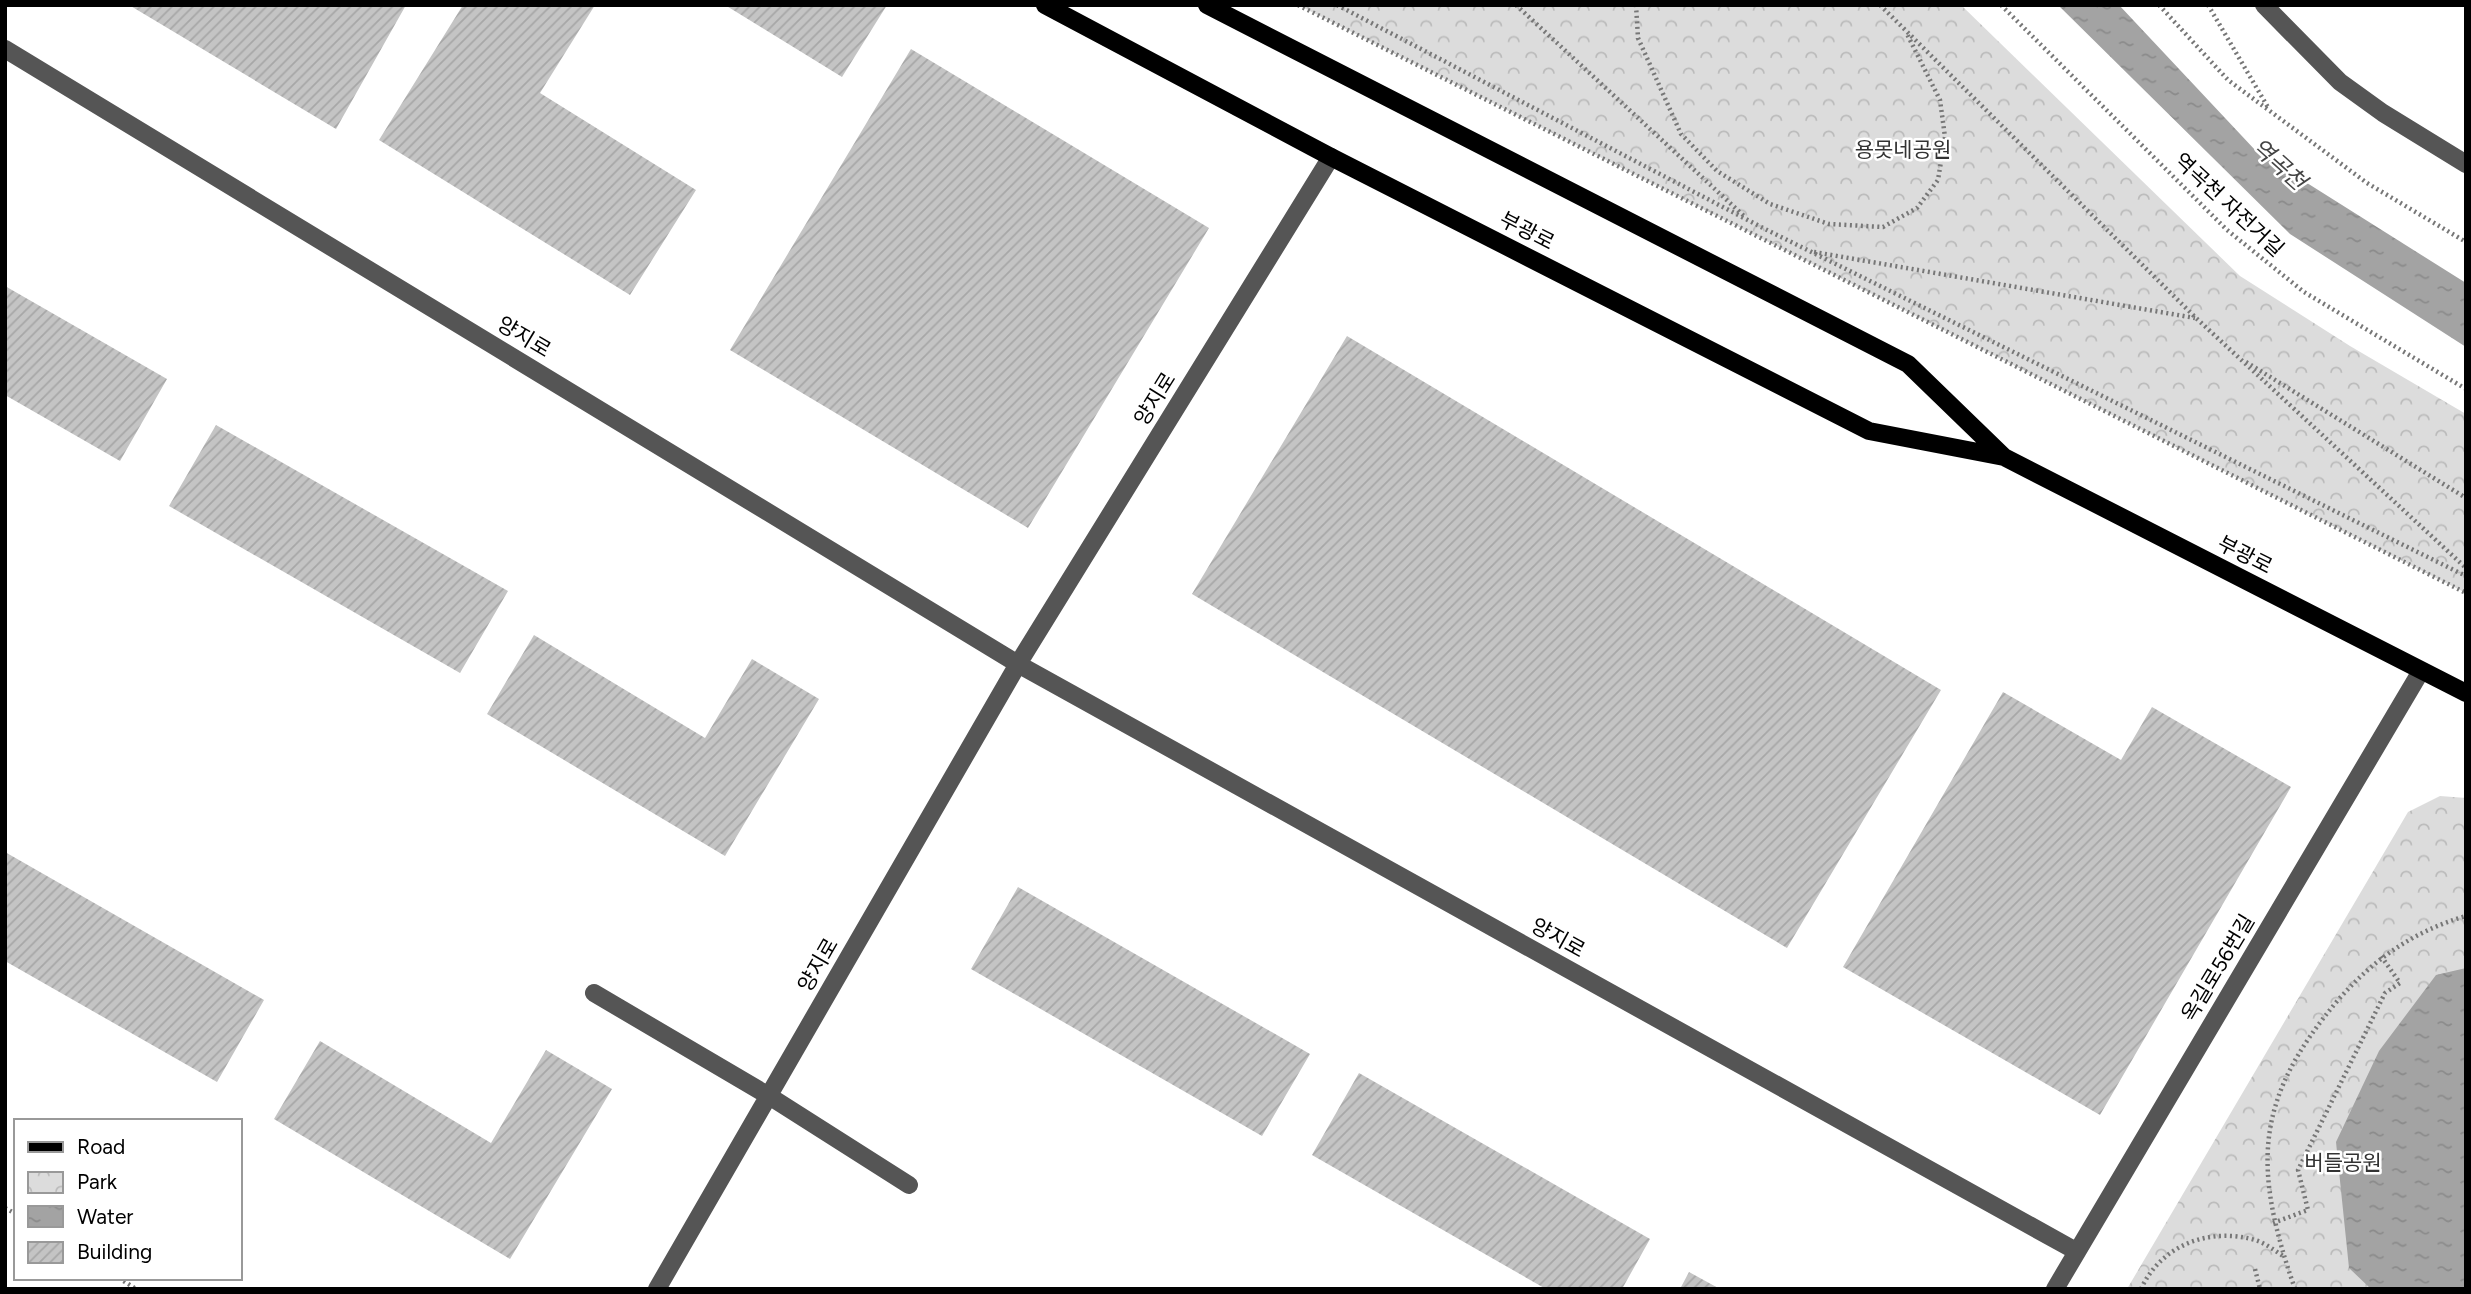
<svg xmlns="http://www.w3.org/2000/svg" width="2471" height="1294" viewBox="0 0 2471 1294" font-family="Figtree,'Noto Sans KR',sans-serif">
<defs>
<pattern id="park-crowns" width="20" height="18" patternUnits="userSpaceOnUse" patternTransform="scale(1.75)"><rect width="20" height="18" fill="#dcdcdc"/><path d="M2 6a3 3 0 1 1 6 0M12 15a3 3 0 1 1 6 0" fill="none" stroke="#bbb"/></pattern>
<pattern id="water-ripples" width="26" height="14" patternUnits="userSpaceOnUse" patternTransform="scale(1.75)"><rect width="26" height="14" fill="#a3a3a3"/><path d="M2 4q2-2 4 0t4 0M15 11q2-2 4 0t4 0" fill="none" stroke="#8b8b8b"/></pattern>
<pattern id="building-hatch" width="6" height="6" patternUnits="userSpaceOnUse" patternTransform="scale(1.75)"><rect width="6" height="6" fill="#c4c4c4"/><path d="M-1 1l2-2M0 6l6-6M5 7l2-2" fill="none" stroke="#a7a7a7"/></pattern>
</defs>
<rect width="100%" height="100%" fill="#fff"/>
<path fill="url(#park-crowns)" d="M1298,5H1961L2240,276L2350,346L2466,414V593Z
M2440,796L2466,798V1289H2127L2408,812Z"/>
<path fill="url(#water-ripples)" d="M2058,5H2119L2256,151L2466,283V347L2290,234Z
M2466,968V1289H2371L2349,1268L2336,1142L2379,1051L2436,975Z"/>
<path fill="url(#building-hatch)" d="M129,5H406L336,129Z
M463,5H595L540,93L696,190L630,295L379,140Z
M725,5H887L842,77Z
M911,49L1209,228L1028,528L730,350Z
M5,286L167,379L120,461L5,395Z
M1347,336L1941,690L1787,948L1192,594Z
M216,425L508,591L460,673L169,506Z
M534,635L705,738L752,659L819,699L725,856L487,714Z
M2003,692L2121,760L2152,707L2291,787L2100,1115L1843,967Z
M5,852L264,1000L217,1082L5,961Z
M1018,887L1310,1054L1262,1136L971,969Z
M320,1041L491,1143L546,1050L612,1089L510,1259L274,1119Z
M1359,1073L1650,1239L1622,1289H1546L1312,1155Z
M1689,1272L1720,1289H1680Z"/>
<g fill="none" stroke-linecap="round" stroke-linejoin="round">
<path stroke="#777" stroke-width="4.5" stroke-dasharray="2 3.5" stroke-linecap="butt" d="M1298,5L2466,593
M1337,5L1763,228L2466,576
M1516,5L1744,216
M1636,5L1638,38L1681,134L1717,171L1770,204L1829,224L1883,227L1917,208L1938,180L1945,137L1940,100L1907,34
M1880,5L2196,318L2466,568
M2001,5L2227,230L2304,292L2466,389
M2159,5L2228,80L2367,183L2466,242
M2208,5L2269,109
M1814,252L2195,318
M2246,362L2466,498
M5,1208L16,1214
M2273,1223L2308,1210L2298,1170L2385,993L2400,983L2381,956
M2255,1269L2260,1289
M119,1278L136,1289
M2141,1289C2161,1245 2209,1227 2255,1240C2265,1243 2274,1250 2283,1256
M2295,1289C2253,1168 2253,1100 2339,999C2374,959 2414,931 2466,916"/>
<path stroke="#555" stroke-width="18" d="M2264,5L2340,82L2383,113L2466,164
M5,49L1018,664L2076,1251
M594,993L769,1096L909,1185
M657,1289L1018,664L1331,157
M2055,1289L2421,671"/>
<path stroke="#000" stroke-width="18" d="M1045,5L1331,157L1869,431L2004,457L2466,693
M1207,5L1908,364L2004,457"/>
</g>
<g text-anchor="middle" stroke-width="5" stroke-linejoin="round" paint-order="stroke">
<g font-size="21" fill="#333" stroke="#fff">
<text x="1903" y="157">용못네공원</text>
<text x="2343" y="1170">버들공원</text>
</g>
<g font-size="21" fill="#000" stroke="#fff">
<text transform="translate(2229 205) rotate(43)" y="7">역곡천 자전거길</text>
<text transform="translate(1527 231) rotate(27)" y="7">부광로</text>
<text transform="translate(524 337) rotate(31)" y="7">양지로</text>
<text transform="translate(1155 399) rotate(-58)" y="7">양지로</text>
<text transform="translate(2245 555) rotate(27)" y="7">부광로</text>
<text transform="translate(1558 938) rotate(29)" y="7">양지로</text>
<text transform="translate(818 965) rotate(-60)" y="7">양지로</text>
<text transform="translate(2218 968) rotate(-59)" y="7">옥길로56번길</text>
</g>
<g font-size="23" font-style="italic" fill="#444" stroke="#fff">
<text transform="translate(2279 164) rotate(42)" y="8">역곡천</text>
</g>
</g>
<rect width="2471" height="1294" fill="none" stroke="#000000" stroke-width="14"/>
<rect x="14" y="1119" width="228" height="161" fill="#ffffff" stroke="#999999" stroke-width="2"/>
<rect x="28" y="1142" width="35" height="10" fill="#000000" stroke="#999999" stroke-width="2"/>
<text x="77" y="1154" font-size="21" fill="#000000">Road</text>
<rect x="28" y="1172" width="35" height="21" fill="url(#park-crowns)" stroke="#999999" stroke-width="2"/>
<text x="77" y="1189" font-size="21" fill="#000000">Park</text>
<rect x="28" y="1206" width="35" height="21" fill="url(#water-ripples)" stroke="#999999" stroke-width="2"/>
<text x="77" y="1224" font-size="21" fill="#000000">Water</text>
<rect x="28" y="1242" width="35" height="21" fill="url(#building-hatch)" stroke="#999999" stroke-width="2"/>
<text x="77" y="1259" font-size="21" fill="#000000">Building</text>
</svg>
